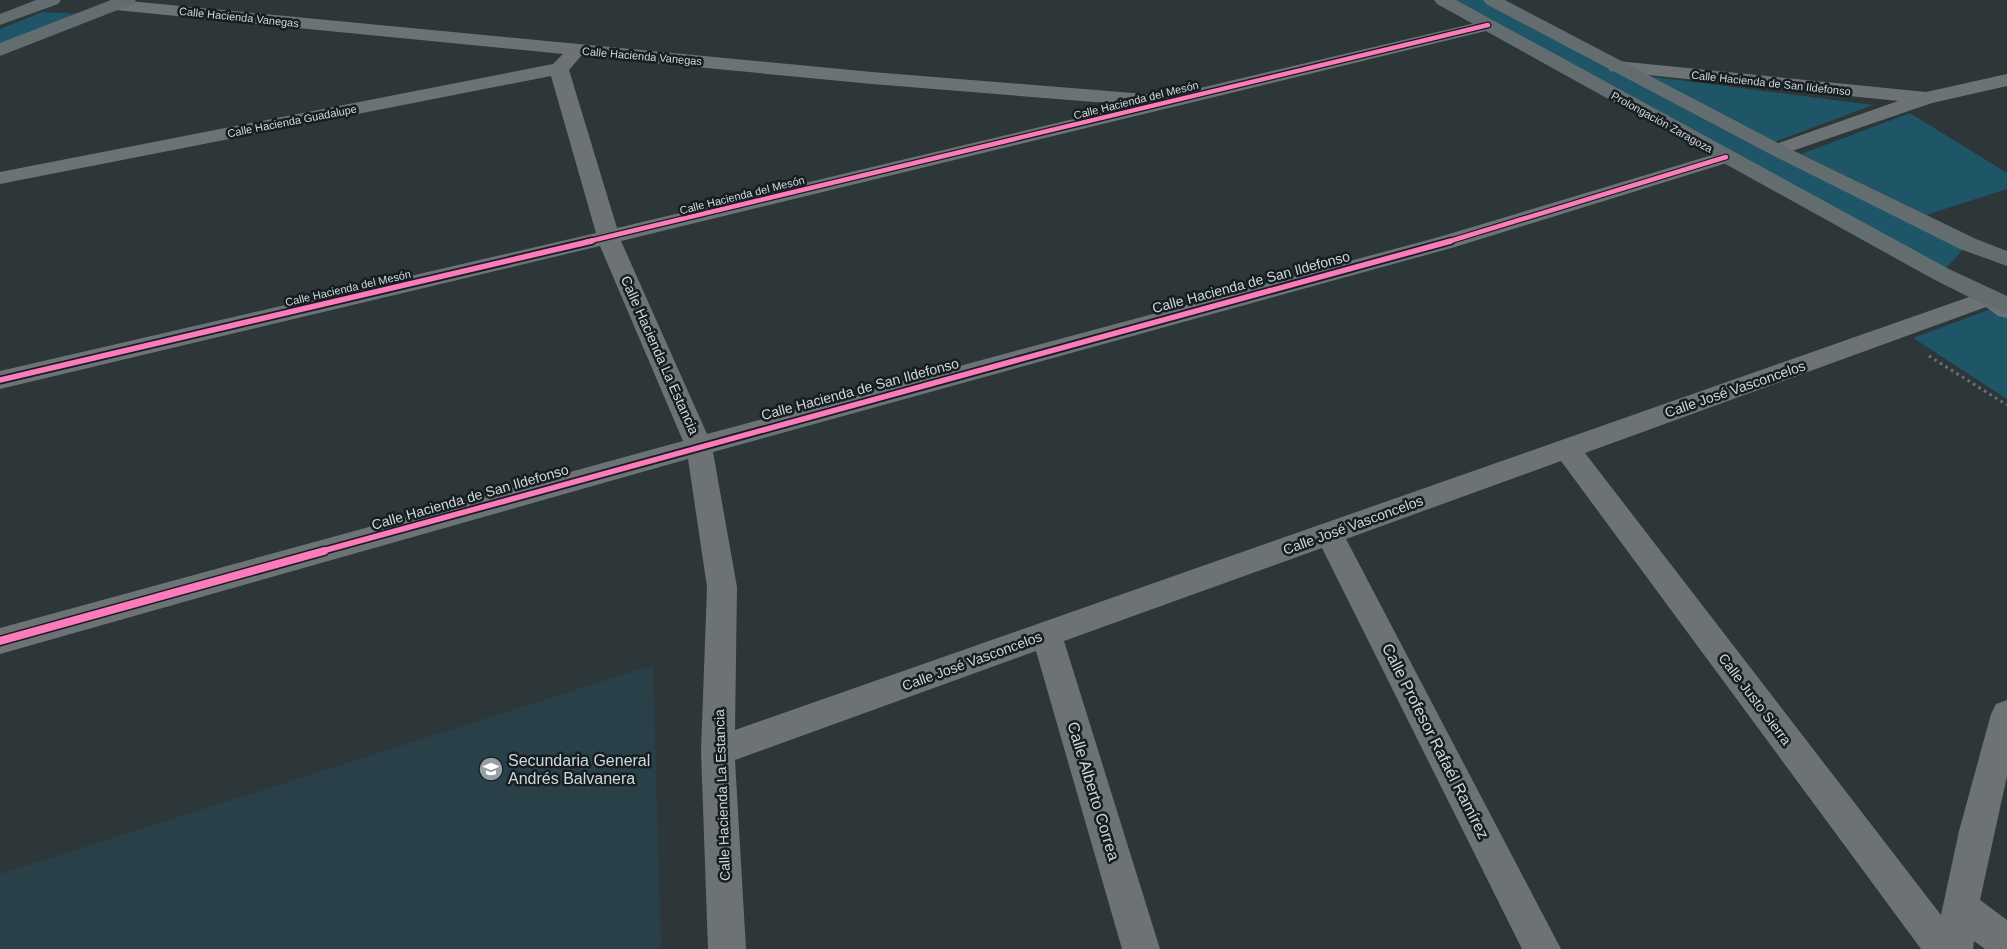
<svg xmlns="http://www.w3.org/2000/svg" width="2007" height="949" viewBox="0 0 2007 949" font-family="Arial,sans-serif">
<rect width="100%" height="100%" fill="#2d3639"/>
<path fill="#2a4048" d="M653,665L661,949H0V874Z"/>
<path fill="#1e5567" d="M1443,0H1492L1968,244L1941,274Z
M42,12L81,14L0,47V29Z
M1647,76L1873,105L1775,142Z
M1910,113L2007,173V189L1926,215L1801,154Z
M1991,309L2007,318V399L1913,338Z"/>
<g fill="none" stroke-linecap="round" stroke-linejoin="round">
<path stroke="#6d7274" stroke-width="3" stroke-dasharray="2.5 4" stroke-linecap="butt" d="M1929,356L2007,405"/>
<path fill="#6d7375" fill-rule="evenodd" d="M118,0L872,72L1145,94L1152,96L1154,99L1488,20L1494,21L1497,25L1494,29L621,241L707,434L1439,237L1719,153L1726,151L1733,153L1736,157L1733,161L1455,247L713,452L737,587L735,730L1989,290L1997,293L2007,299V318L1998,316L1986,307L1585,453L1941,915L1959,831L1991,714L1996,704L2007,700V776L1980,900L2007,920V949H1985L1974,941L1973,949H1921L1561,461L1346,539L1561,949H1522L1322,548L1064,641L1160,949H1122L1036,651L735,760L746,949H708L701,751L707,587L688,459L0,654V628L683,441L600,246L0,389V371L596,233L551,76L0,184V172L553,64L563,54L115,10L109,9L106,5L109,1ZM581,56L872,84L1132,105L617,228L569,70Z
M1617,61L1926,92L2007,74V86L1932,103L1777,156L1770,154L1767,150L1770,146L1898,101L1610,71L1607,67L1610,63Z"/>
<path fill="#636c6f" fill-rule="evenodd" d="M36,0H61L58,4L0,25V14Z
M111,0H136L133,4L0,56V43Z
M1434,0H1456L1949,269L2007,296V313L1981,303L1933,279L1437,4Z
M1483,0H1505L1784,146L1976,239L2007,251V266L1960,249L1770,154L1486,4Z"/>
<g stroke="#171e21" stroke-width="7">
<path id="cycleway-far2" d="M586,242L1488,25
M1447,242L1726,157"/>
</g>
<g stroke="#171e21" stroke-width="9">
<path id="cycleway-far1" d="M0,380L592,241
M319,552L1451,241"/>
</g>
<g stroke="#171e21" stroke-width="11">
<path id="cycleway" d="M0,641L324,551"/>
</g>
<use href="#cycleway-far2" stroke="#fd7abc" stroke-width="4.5"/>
<use href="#cycleway-far1" stroke="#fd7abc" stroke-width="5.5"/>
<use href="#cycleway" stroke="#fd7abc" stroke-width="8"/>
</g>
<defs>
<g id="school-disc" transform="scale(1.25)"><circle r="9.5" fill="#969fa2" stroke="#171e21"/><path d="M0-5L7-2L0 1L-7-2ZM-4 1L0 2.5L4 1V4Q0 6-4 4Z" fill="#fff"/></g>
</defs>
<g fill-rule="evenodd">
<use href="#school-disc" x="491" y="769"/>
</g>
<g text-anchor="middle" stroke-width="5" stroke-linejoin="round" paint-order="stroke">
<g font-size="11" fill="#ced8db" stroke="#171e21">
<text transform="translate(239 17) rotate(6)" y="4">Calle Hacienda Vanegas</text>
<text transform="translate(642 56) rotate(5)" y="4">Calle Hacienda Vanegas</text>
<text transform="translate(1771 83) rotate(6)" y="4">Calle Hacienda de San Ildefonso</text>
<text transform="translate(1136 100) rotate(-14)" y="4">Calle Hacienda del Mesón</text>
<text transform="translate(292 121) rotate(-11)" y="4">Calle Hacienda Guadalupe</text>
<text transform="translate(1662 122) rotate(29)" y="4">Prolongación Zaragoza</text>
<text transform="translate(742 195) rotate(-14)" y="4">Calle Hacienda del Mesón</text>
<text transform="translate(348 288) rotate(-13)" y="4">Calle Hacienda del Mesón</text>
</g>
<g font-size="14" fill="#ced8db" stroke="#171e21">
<text transform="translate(1251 282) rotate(-15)" y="5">Calle Hacienda de San Ildefonso</text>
<text transform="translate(660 355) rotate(66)" y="5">Calle Hacienda La Estancia</text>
<text transform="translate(860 389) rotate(-15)" y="5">Calle Hacienda de San Ildefonso</text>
<text transform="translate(1735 389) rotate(-19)" y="5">Calle José Vasconcelos</text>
<text transform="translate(470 497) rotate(-16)" y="5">Calle Hacienda de San Ildefonso</text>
<text transform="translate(1353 525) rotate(-20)" y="5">Calle José Vasconcelos</text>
<text transform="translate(972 661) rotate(-20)" y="5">Calle José Vasconcelos</text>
<text transform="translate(1755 699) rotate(53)" y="5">Calle Justo Sierra</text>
<text transform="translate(722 795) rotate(-92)" y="5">Calle Hacienda La Estancia</text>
</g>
<g font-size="16" fill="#ced8db" stroke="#171e21">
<text transform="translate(1436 741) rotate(63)" y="6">Calle Profesor Rafaél Ramírez</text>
<text transform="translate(1094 791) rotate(73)" y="6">Calle Alberto Correa</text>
</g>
<g font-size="16" fill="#ced8db" stroke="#171e21" text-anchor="start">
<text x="508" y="766">Secundaria General<tspan x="508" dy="18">Andrés Balvanera</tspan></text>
</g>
</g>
</svg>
